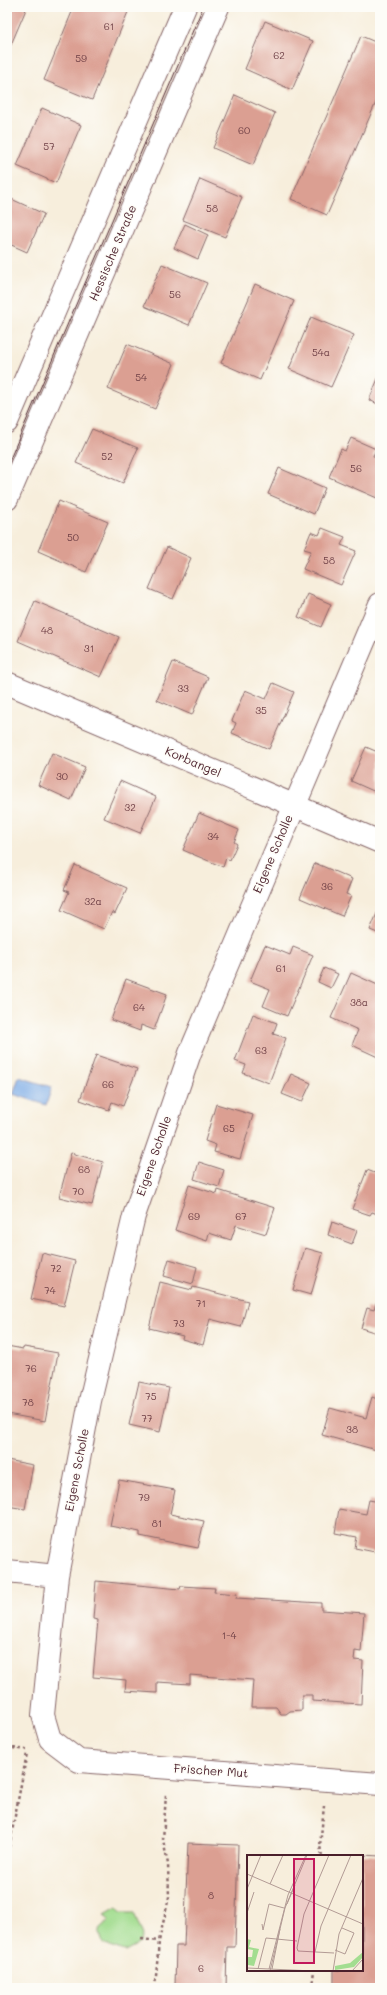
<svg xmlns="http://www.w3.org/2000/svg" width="387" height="1995" viewBox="0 0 387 1995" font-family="Mali,sans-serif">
<rect width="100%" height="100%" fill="#fdfcf7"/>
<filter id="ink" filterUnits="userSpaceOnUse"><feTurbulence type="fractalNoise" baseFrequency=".025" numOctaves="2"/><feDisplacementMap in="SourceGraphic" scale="8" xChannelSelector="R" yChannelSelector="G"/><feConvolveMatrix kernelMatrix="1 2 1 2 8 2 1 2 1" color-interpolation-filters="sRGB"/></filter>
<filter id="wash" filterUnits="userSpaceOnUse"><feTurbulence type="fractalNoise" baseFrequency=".012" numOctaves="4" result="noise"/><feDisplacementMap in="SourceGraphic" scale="16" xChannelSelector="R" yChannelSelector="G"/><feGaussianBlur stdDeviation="0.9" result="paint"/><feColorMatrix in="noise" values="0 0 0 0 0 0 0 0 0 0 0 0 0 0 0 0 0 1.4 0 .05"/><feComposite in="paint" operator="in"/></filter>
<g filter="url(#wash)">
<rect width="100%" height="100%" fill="#f7eedc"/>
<path fill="#a3dd90" stroke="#767e5e" d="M117,1908L121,1913H134L143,1935L140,1943L125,1951L103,1944L99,1929L109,1920L105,1915Z"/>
<path fill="#7dace7" stroke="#646689" d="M19,1077L52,1087L46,1105L13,1094Z"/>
<g id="blocks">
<path fill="#db9f92" d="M7,7H27L7,54Z
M74,7H130L92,100L44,80Z
M265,21L313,41L292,90L245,69Z
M361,36L380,44V93L327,215L291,199Z
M235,95L275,113L253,165L213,148Z
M42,108L81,125L56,183L17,166Z
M200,179L242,197L225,237L183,220Z
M7,197L44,214L27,252L7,243Z
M185,224L208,235L198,259L174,248Z
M162,264L207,283L189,325L144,306Z
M255,284L294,301L260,380L221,363Z
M311,317L354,335L331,387L289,369Z
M127,344L174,364L155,409L108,389Z
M380,374V405L369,400Z
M92,429L138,448L123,483L76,463Z
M351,438L376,449L373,456L380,459V491L377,498L329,477L341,449L345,451Z
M279,468L325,488L314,514L268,494Z
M59,501L108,522L86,572L38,551Z
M322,528L345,537L341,545L356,551L341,585L303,569L311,551L304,549L311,532L319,535Z
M167,547L191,558L173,599L149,589Z
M308,594L331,604L321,627L298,617Z
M35,601L119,637L101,677L18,641Z
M173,662L208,677L192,715L157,700Z
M273,683L294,692L269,749L232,733L236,723L232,721L245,690L266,699Z
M366,747L380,753V794L351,781Z
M52,753L85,767L71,800L38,785Z
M120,781L156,797L140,833L104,818Z
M199,813L239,830L234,842L237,844L230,860L226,858L223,867L183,850Z
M315,863L352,879L346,894L351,896L342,916L300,898Z
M75,865L127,888L115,914L112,912L104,929L61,910L69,892L64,890Z
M378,911L380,912V934L370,930Z
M265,945L290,955L293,947L313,955L287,1016L263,1006L270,989L250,981Z
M324,968L338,974L331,988L318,982Z
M351,973L380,986V1058L352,1045L358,1030L331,1018Z
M126,979L167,994L154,1030L141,1025L140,1031L111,1020Z
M253,1014L277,1023L273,1034L286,1038L269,1083L243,1073L246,1065L235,1061Z
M96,1055L137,1069L123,1106L112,1102L109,1110L80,1100Z
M291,1074L311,1083L302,1102L282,1094Z
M216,1104L253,1115L240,1159L214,1152L216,1145L205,1141Z
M71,1153L103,1162L92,1205L59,1197Z
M199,1162L224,1170L219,1187L194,1179Z
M367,1170L380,1175V1215L372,1212L370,1215L352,1209Z
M189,1185L217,1194L218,1190L275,1208L266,1234L236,1225L231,1240L209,1233L207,1241L175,1230Z
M332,1222L357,1231L352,1244L328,1235Z
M305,1248L323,1253L311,1295L293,1290Z
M42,1253L75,1261L64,1306L31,1299Z
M169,1259L197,1267L193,1284L164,1276Z
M160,1282L192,1290L193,1287L248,1301L241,1327L210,1319L203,1345L182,1339L183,1336L149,1328Z
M380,1290V1334L361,1328L367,1308L374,1310Z
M7,1346L23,1349L24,1347L58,1353L45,1421L7,1414Z
M139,1382L169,1388L160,1432L129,1425Z
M372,1397L380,1400V1451L322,1435L330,1408L366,1418Z
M7,1460L33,1465L25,1509L7,1506Z
M119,1480L175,1490L170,1514L204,1521L198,1548L140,1536V1532L110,1526Z
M369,1500L380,1502V1553L355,1548L357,1537L335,1533L339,1509L366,1514Z
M96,1581L180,1589L181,1586L215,1588L214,1592L237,1594L236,1598L321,1603V1610L364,1613L361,1652L355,1651L354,1660L363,1661L361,1704L312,1701V1695H302V1710L290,1711L286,1714H281L276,1707H251L253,1680L190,1675V1684L157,1682V1693L125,1691L126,1680L93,1677L98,1620L93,1619Z
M188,1843L238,1845L235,1947H227L226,1988H175L176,1946H184Z
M362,1855L380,1856V1988H334V1970H362Z"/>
</g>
</g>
<g filter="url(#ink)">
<use href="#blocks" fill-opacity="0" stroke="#876769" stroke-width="1"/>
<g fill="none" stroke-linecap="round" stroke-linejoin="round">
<g stroke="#876769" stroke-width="24">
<path id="street" d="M7,422L185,7
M7,499L218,7
M380,604L190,1053L134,1216L90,1401L57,1576L43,1715L50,1739L79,1761L380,1784
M7,683L380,842
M7,1571L57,1576"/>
</g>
<path stroke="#876769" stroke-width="2.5" stroke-dasharray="3 3" stroke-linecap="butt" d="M7,1747L26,1750
M7,1835H11
M322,1856L320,1846L324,1806
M7,1858L27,1753
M141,1939L159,1941
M155,1988L159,1941L169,1897L168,1864L163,1840L166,1794
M312,1988L314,1970"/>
<use href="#street" stroke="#fff" stroke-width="22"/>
<path stroke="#4a1f2b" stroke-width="1" d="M7,466L203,7"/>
</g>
</g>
<g text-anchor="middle" stroke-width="3" stroke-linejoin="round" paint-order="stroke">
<g font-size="10" fill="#6e3f45">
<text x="109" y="30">61</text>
<text x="279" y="59">62</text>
<text x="81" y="62">59</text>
<text x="244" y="134">60</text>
<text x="49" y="150">57</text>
<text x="212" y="212">58</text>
<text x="175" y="298">56</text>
<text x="321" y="356">54a</text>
<text x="141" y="381">54</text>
<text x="107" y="460">52</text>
<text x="356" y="472">56</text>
<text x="73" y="541">50</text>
<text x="329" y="564">58</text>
<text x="47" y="634">48</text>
<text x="89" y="652">31</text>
<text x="183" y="692">33</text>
<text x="261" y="714">35</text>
<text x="62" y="780">30</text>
<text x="130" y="811">32</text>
<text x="213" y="840">34</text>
<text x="327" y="890">36</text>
<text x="93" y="905">32a</text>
<text x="281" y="972">61</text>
<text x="359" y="1006">38a</text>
<text x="139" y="1011">64</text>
<text x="261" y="1054">63</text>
<text x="108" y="1088">66</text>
<text x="229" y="1132">65</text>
<text x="84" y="1173">68</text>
<text x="78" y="1195">70</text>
<text x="194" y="1220">69</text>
<text x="241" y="1220">67</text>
<text x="56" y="1272">72</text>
<text x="50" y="1294">74</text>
<text x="201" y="1307">71</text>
<text x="179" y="1327">73</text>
<text x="31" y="1372">76</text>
<text x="151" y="1400">75</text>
<text x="28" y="1406">78</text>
<text x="147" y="1422">77</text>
<text x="352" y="1433">38</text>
<text x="144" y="1501">79</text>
<text x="157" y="1527">81</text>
<text x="229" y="1639">1-4</text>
<text x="211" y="1899">8</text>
<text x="201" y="1972">6</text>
</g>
<g font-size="12" fill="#4a1f2b" stroke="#fdfcf7">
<text transform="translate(113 253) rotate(-67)" y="4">Hessische Straße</text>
<text transform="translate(193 762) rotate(23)" y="4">Korbangel</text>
<text transform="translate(273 854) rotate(-67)" y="4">Eigene Scholle</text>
<text transform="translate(154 1156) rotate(-71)" y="4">Eigene Scholle</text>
<text transform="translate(77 1470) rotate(-79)" y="4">Eigene Scholle</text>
<text transform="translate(211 1771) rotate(4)" y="4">Frischer Mut</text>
</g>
</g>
<g transform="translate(247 1855)">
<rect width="116" height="116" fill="#f7eedc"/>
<path d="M0,84L4,85L2,92L12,94L7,111L1,110L0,107V102H5L6,95L0,94ZM116,97V102L107,112L88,115V111L103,108Z" fill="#a3dd90"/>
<path fill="none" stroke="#b29b95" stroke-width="1" d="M82,0L57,59L50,93L51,96L87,98M0,19L116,69M23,29L36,0M0,34L14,0M40,49L48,30M0,58L7,37M15,69L16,75L22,49L37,53M88,95L98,99L107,78L95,73M68,97L74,71L104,0M0,113L67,116M11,114L19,83L50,86M22,114L41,40L59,0M25,114L33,74M23,116L38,53L60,0M86,116L92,79L116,23M105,116L116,104"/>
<path fill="#c2185b" fill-opacity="0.15" stroke="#c2185b" stroke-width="2" d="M47,4H67V108H47Z"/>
<rect width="116" height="116" fill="none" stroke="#4a1f2b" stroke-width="2"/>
</g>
<rect width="387" height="1995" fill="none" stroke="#fdfcf7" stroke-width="24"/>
</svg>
